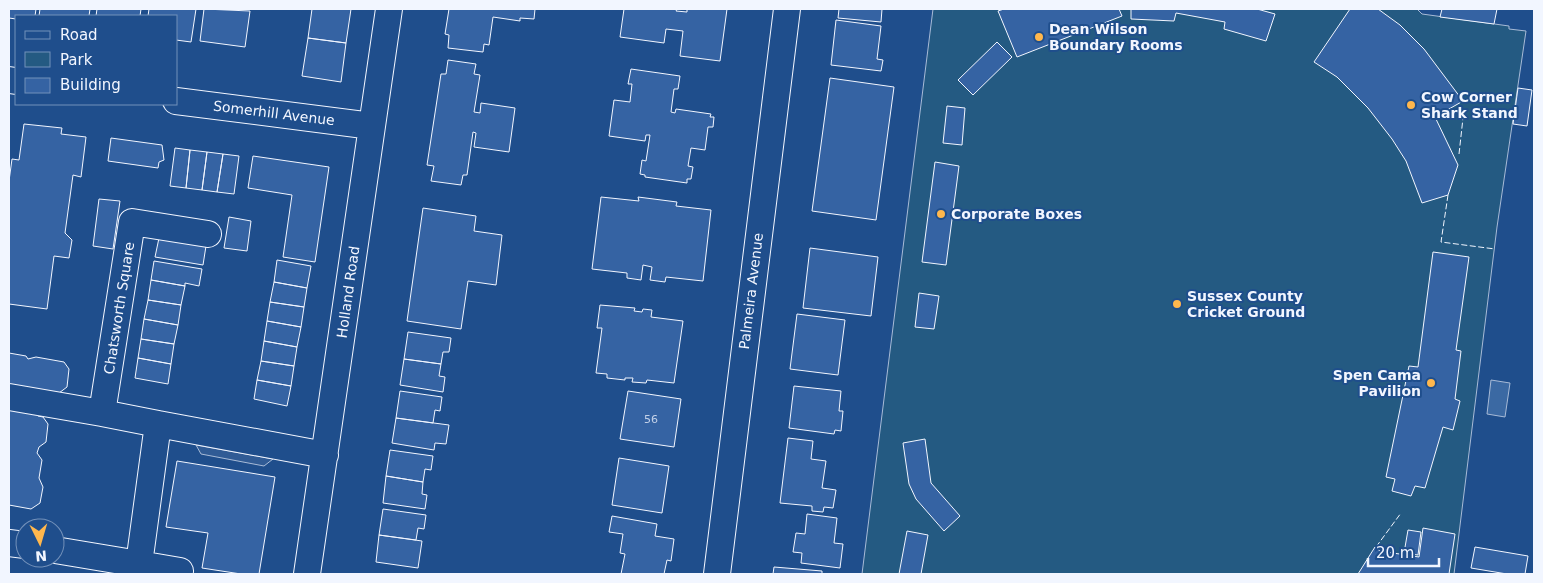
<svg xmlns="http://www.w3.org/2000/svg" width="1543" height="583" viewBox="0 0 1543 583" font-family="'DejaVu Sans',sans-serif">
<rect width="100%" height="100%" fill="#1f4e8c"/>
<path fill="#245a82" stroke="#a8bbd7" d="M933,9H1417L1422,14L1509,26V29L1526,31L1497,227L1454,574H862Z"/>
<path fill="#305b95" stroke="#a8bbd7" d="M196,445L273,459L264,466L201,454Z"/>
<path fill="#3b69a3" stroke="#a8bbd7" d="M1491,380L1510,383L1505,417L1487,414Z"/>
<path fill="#3563a3" stroke="#f2f6ff" d="M9,9H36L35,16H16V19L9,18Z
M40,9H90L89,16H39Z
M97,9H141L140,16H96Z
M149,9H196L191,42L176,40V16H148Z
M204,9L250,11L245,47L200,41Z
M312,9H351L346,43L308,38Z
M449,9H535L534,19L520,18V21L493,17L489,45L484,44L483,52L448,48L449,35L445,34Z
M624,9H677L676,11L687,12V9H727L720,61L680,56L683,31L666,29L664,43L620,37Z
M839,9H882L881,22L838,18Z
M1004,9H1119L1122,16L1017,57L998,11Z
M1131,9H1257L1275,14L1266,41L1224,29L1225,22L1176,13L1174,21L1131,19Z
M1350,9H1378L1400,25L1424,49L1463,101L1435,117L1458,165L1448,195L1422,203L1406,161L1392,139L1368,108L1337,77L1314,62Z
M1442,9H1497L1494,24L1440,17Z
M836,20L881,26L877,59L883,60L881,71L831,65Z
M308,38L346,43L341,82L302,76Z
M997,42L1012,57L973,95L958,80Z
M448,60L476,64L474,74L480,75L474,112L480,113L481,103L515,108L509,152L474,147L476,133L473,132L467,175H463L461,185L431,181L434,166L427,165L441,74H446Z
M631,69L680,76L678,89H674L671,112L675,113L676,109L711,114L710,117H714L713,127H708L705,150L691,148L688,166L693,167L691,179H687V183L645,177V175L640,174L642,160L646,161L650,135H646L645,141L609,136L614,100L630,102L632,84H628Z
M830,78L894,87L876,220L812,211Z
M1518,88L1532,90L1527,126L1513,124Z
M947,106L965,108L962,145L943,143Z
M24,124L62,128L61,134L86,137L81,177L73,175L65,233L72,240L69,258L54,256L47,309L9,304V181L12,159L19,160Z
M111,138L162,145L164,160L159,162L158,168L108,161Z
M175,148L190,150L186,188L170,186Z
M190,150L207,152L202,190L186,188Z
M207,152L223,154L217,192L202,190Z
M223,154L239,156L234,194L217,192Z
M253,156L329,167L315,262L283,257L292,195L248,188Z
M935,162L959,166L946,265L922,262Z
M601,197L639,201L638,197L677,202L676,206L711,210L703,281L666,277L665,282L650,280L652,267L643,265L641,280L627,278V273L592,269Z
M99,199L120,201L113,249L93,246Z
M423,208L476,216L474,231L502,235L496,285L468,281L461,329L407,321Z
M229,217L251,221L247,251L224,248Z
M159,238L206,246L203,265L155,257Z
M810,248L878,257L871,316L803,308Z
M1433,252L1469,257L1456,350L1461,351L1455,399L1460,401L1453,430L1443,427L1425,488L1415,486L1411,496L1392,491L1395,479L1386,477L1409,366L1418,367Z
M277,260L311,266L307,288L274,282Z
M154,261L202,269L199,286L185,283V286L151,280Z
M151,280L185,286L181,305L148,300Z
M274,282L307,288L304,307L270,302Z
M919,293L939,296L934,329L915,327Z
M148,300L181,305L178,325L144,319Z
M270,302L304,307L301,327L267,321Z
M600,305L635,308L634,311L642,312L643,309L652,310L651,317L683,321L674,383L647,380L646,383L632,382L633,378H625V380L607,378V374L596,373L602,328H597Z
M797,314L845,320L838,375L790,369Z
M144,319L178,325L174,344L141,339Z
M267,321L301,327L297,347L264,341Z
M408,332L451,338L449,352H443L441,364L404,359Z
M141,339L174,344L171,364L138,358Z
M264,341L297,347L294,366L261,361Z
M9,353L26,356L28,359L36,357L64,362L69,369L67,387L59,393L42,390L38,416L43,417L48,424L46,442L39,447L37,453L42,460L39,478L43,487L40,503L31,509L9,505Z
M138,358L171,364L168,384L135,378Z
M404,359L441,364L439,376L445,377L443,392L400,385Z
M261,361L294,366L291,386L257,380Z
M257,380L291,386L287,406L254,399Z
M794,386L841,391L839,411H843L841,431L835,430L834,434L789,428Z
M400,391L442,397L440,411L435,410L433,423L396,418Z
M628,391L681,399L674,447L620,439Z
M396,418L449,425L446,444L435,443L434,450L392,443Z
M788,438L813,441L811,459L826,461L822,488L836,490L833,508L824,507L823,512L812,511V506L780,503Z
M925,439L931,483L960,516L944,531L916,499L909,484L903,443Z
M390,450L433,456L431,470L425,469L423,482L386,476Z
M619,458L669,466L662,513L612,505Z
M177,461L275,477L259,574H241L202,568L208,533L166,527Z
M386,476L423,482L422,494L427,495L425,509L383,503Z
M383,509L426,515L424,529L418,528L416,540L379,535Z
M807,514L837,518L834,543L843,544L840,568L801,563L802,553L793,552L796,533L805,534Z
M612,516L657,524L655,536L674,539L671,561L667,560L664,574H621L625,554L620,553L623,534L609,532Z
M1423,528L1455,534L1449,574H1358L1375,547L1380,551L1419,557Z
M1408,530L1421,532L1418,555L1404,553Z
M907,531L928,535L921,574H899Z
M379,535L422,541L418,568L376,562Z
M1475,547L1528,556L1525,574H1507L1471,568Z
M774,567L822,571V574H773Z"/>
<g fill="none" stroke-linecap="round" stroke-linejoin="round">
<g stroke="#f2f6ff" stroke-width="28">
<path id="minor" d="M9,80L16,81
M176,101L372,126
M9,397L102,413
M158,424L325,455
M9,543L25,545
M55,550L139,564L158,424L102,413L132,222L208,234
M139,564L180,571
M307,574L389,9
M717,574L787,9"/>
</g>
<use href="#minor" stroke="#1f4e8c" stroke-width="26"/>
<path stroke="#f2f6ff" stroke-width="1" stroke-dasharray="6 2.5" stroke-linecap="butt" d="M1459,154L1463,118
M1448,195L1441,242L1495,249
M1376,547L1401,513"/>
</g>
<g fill="#ffb74d" stroke="#1f4e8c" stroke-width="2">
<circle cx="1039" cy="37" r="5"/>
<circle cx="1411" cy="105" r="5"/>
<circle cx="941" cy="214" r="5"/>
<circle cx="1177" cy="304" r="5"/>
<circle cx="1431" cy="383" r="5"/>
</g>
<g text-anchor="middle" stroke-width="4" stroke-linejoin="round" paint-order="stroke">
<g font-size="11" fill="#c3d1e8">
<text x="651" y="423">56</text>
</g>
<g font-size="14" font-weight="bold" fill="#f2f6ff" stroke="#1f4e8c" text-anchor="start">
<text x="1049" y="34">Dean Wilson<tspan x="1049" dy="16">Boundary Rooms</tspan></text>
<text x="1421" y="102">Cow Corner<tspan x="1421" dy="16">Shark Stand</tspan></text>
<text x="951" y="219">Corporate Boxes</text>
<text x="1187" y="301">Sussex County<tspan x="1187" dy="16">Cricket Ground</tspan></text>
<text x="1421" y="380" text-anchor="end">Spen Cama<tspan x="1421" dy="16">Pavilion</tspan></text>
</g>
<g font-size="14" fill="#f2f6ff" stroke="#1f4e8c">
<text transform="translate(274 113) rotate(7)" y="5">Somerhill Avenue</text>
<text transform="translate(751 291) rotate(-83)" y="5">Palmeira Avenue</text>
<text transform="translate(348 292) rotate(-82)" y="5">Holland Road</text>
<text transform="translate(119 308) rotate(-81)" y="5">Chatsworth Square</text>
</g>
</g>
<rect width="1543" height="583" fill="none" stroke="#f2f6ff" stroke-width="20"/>
<rect x="15" y="15" width="162" height="90" fill="#1f4e8c" stroke="#7391ba"/>
<rect x="25" y="31" width="25" height="8" fill="#1f4e8c" stroke="#7391ba"/>
<text x="60" y="40" font-size="15" fill="#f2f6ff">Road</text>
<rect x="25" y="52" width="25" height="15" fill="#245a82" stroke="#7391ba"/>
<text x="60" y="65" font-size="15" fill="#f2f6ff">Park</text>
<rect x="25" y="78" width="25" height="15" fill="#3563a3" stroke="#7391ba"/>
<text x="60" y="90" font-size="15" fill="#f2f6ff">Building</text>
<g transform="translate(40 543) rotate(175)"><circle r="24" fill="#1f4e8c" stroke="#7391ba"/>
<path d="M0-4L9 19L0 12L-9 19Z" fill="#ffb74d"/>
<text y="-8" font-size="14" font-weight="bold" text-anchor="middle" fill="#f2f6ff">N</text>
</g>
<path d="M1368 558v8h71v-8" fill="none" stroke="#f2f6ff" stroke-width="2.5"/>
<text x="1376" y="558" font-size="15" fill="#f2f6ff" stroke="#1f4e8c" stroke-width="4" paint-order="stroke">20 m</text>
</svg>
